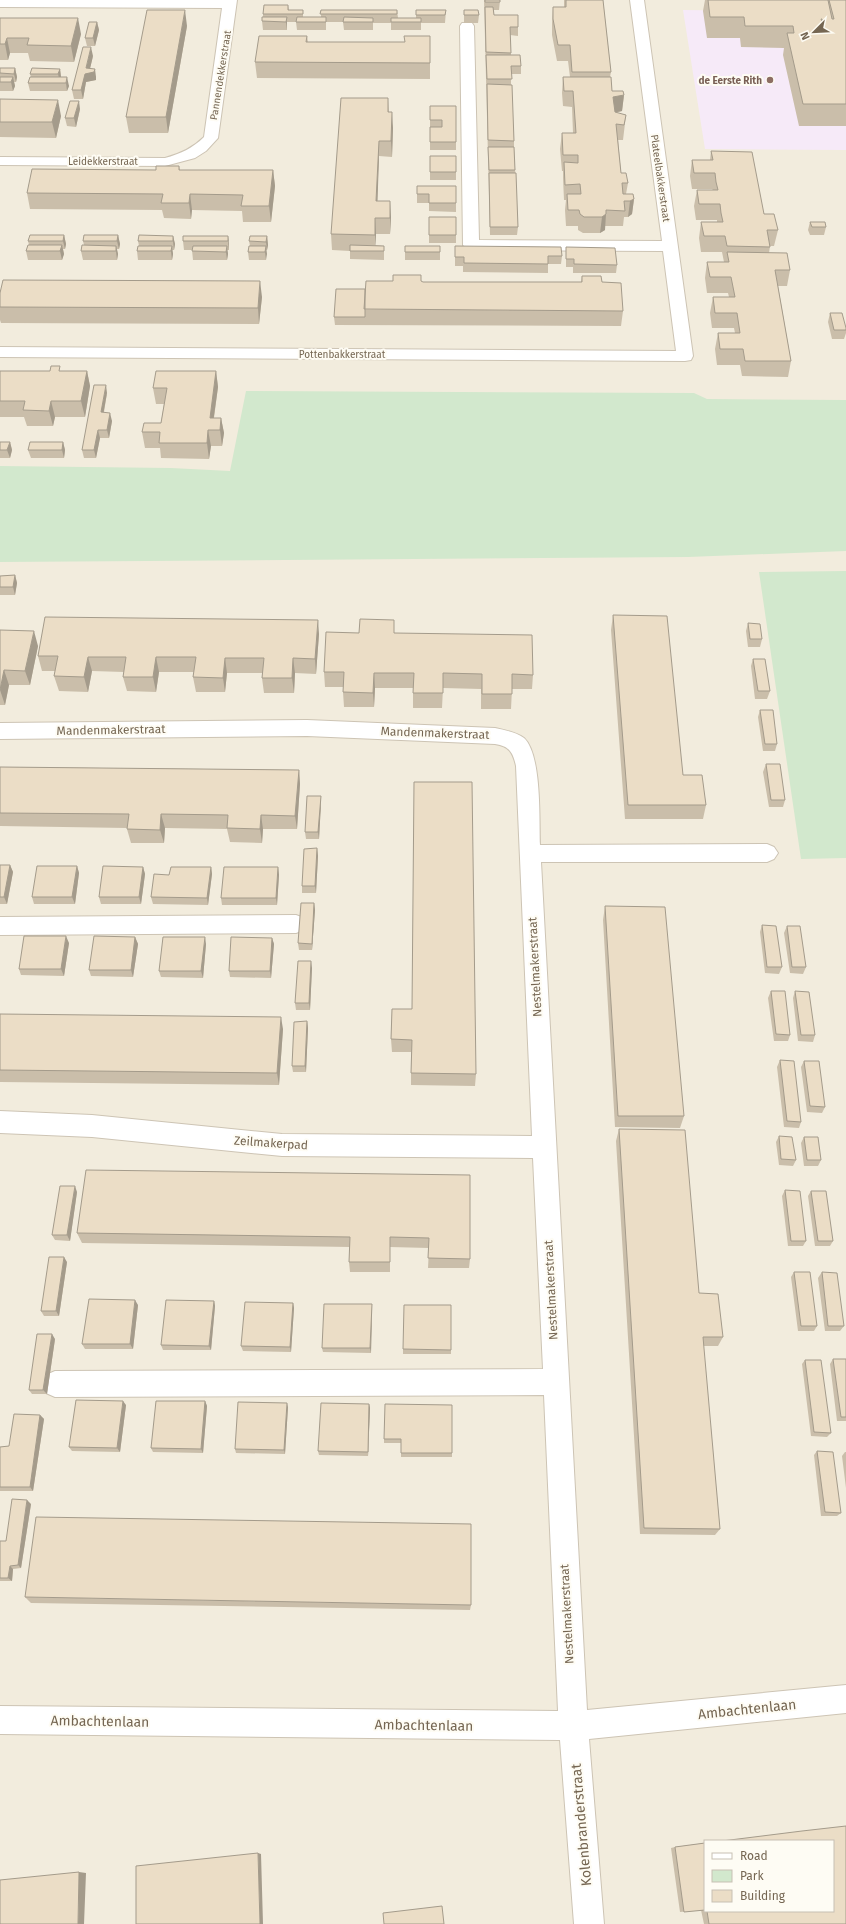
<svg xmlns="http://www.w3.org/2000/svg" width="846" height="1924" viewBox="0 0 846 1924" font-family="'Fira Sans',sans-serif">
<rect width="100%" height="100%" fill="#fbf9ee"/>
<path fill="#f2ecdd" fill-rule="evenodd" d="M0,0H846V1924H0ZM705,1841H833V1911H705Z"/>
<path fill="#f6eaf8" d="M846,3V150L705,149L683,10L767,11Z"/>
<path fill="#d2e8cd" d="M246,391L694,393L707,399L846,400V551L688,557L0,562V466L171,468L230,471Z
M846,571V858L801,859L759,572Z"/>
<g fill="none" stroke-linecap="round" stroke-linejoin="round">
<g stroke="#cdc4b4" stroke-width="2">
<path id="minor" d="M0,0H237L218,138L206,151L195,158L165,166L0,165V157L165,158C180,154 193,148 204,137L222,8L0,7Z
M630,0H644L693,356L691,360L685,361L0,357V347L676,351L663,251L471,250L466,248L463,245L460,26L462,23H472L474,26L479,240L662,241Z
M307,720L495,728C504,730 516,732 524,738C542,755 539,820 540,845L767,844L774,847L778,853L774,859L767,862H541L587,1710L846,1685V1713L589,1739L604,1924H574L560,1740L0,1734V1706L558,1711L544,1395L55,1397L46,1393L42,1384L46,1375L55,1371L543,1369L533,1158L282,1156L92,1137L0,1133V1111L92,1115L282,1134L532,1136L516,766C513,752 509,746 495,744L307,736L0,739V723Z
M296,915L304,918L307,924L304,930L296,933L0,935V917Z"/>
</g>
<use href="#minor" fill="#fff" fill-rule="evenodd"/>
</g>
<path fill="#cabeaa" d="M484,0H500L499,10H494V15L518,27V36L510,35L511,55L521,66V74H511V85L514,141V147L518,227L517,235H490Z
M564,0H603L611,72L610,77L612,91L624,95L622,111L615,113L626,115L623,140H618L621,173L628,183L626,194L634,199L632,214L628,217H624L623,226H605V230L600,233H583L578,230V226H566L565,210L566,200H564L563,178V171H562L560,149L562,133H573L572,107L563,106L562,93L563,77H570L568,61H557L552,35V23L553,7H564Z
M705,0H846V126H799L783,55L784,48L741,47L740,38H707L703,11Z
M288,5L289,10H303V17H321V10H397L398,18H416V10H446L445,23H421V30H391V23H373V30H344L343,22H326V30H297L296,22H287V30H263L262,21L263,17V14Z
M464,10L479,15L478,23H464Z
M0,18L81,34L74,62L30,61L28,53H10L8,60H0Z
M97,22L99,30L95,46H87L85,38Z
M187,26L168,133H129L126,117Z
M307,36L308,42H405L430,36V79L257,78L255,62Z
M93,56L90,68L96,77V80L86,82L83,99H74L72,90Z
M0,68H15L17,77L16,82H14L15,86L13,91H0Z
M60,69L61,77L69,86L67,91H30L28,83L31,77L30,74Z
M388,98L389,112L393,128L392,157L379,156L377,201L391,217L390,234H376L375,245L384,246V260L350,259V251L332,250L331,234Z
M0,99L61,116L56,138L0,137Z
M430,106H456V150H430Z
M80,109L76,127L67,126L65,118Z
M711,151L778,230L774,246H770L769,253L790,270L787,286H778L791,361L788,377L742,376L740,365H717L715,349L718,333H735L734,328H712L710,313L713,297H729L728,293H707L705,278L707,262H724L722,252H701L699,238L701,222H717V220H696L694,206L697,190H713L712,189H692L690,176L692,160H710Z
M430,156H456V180H430Z
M179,166L180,170H273L275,186L271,222H243L242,211L192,210L191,219L164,218L162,210L30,209L27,193L156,170Z
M417,186H456V212L429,211V203H417Z
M429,217H456V243H429Z
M810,222L826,227L824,235H810L808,230Z
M64,235L66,244L65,249H63L64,254L62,260H28L26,251L29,245L28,241Z
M118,235L120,244L119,249H117L118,254L117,260H83L81,251L84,245L83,241Z
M173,236L175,244L174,250H172L173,254L172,260H138L137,251L139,246L138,241Z
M228,236L229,244V250H227L228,254L227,260H193L192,250H184L183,241Z
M267,236L268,245L267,250H266V260H249L248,252L250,246L249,241Z
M455,246L562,256L561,264H548V273L463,272V266H455Z
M566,247L617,265L616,273H573V267H566Z
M405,252H440V260H405Z
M582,276L602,282L623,311L621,326L335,325L334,317L365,289L421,282H581Z
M0,293L262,297L259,324L1,323L0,320Z
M830,313L846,328V333L844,339H832L828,322Z
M0,371H87L90,386L85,417H55L53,426H27L24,417H0Z
M216,371L218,387L214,418H221L224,433L222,446H211L209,459L161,458L160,448H145L142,432L161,423L164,404H156L153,388Z
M107,393L104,412L112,421L109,438H100L96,458H84L82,450Z
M0,442H10L12,450L10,458H0Z
M63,442L65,450L64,458H31L28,450Z
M15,575L17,583L15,595H0V576Z
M613,615L683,775L706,805L703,819H625L611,630Z
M748,623L762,639L760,647H748L746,631Z
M0,630L38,646L30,685H9L5,705H0Z
M394,633L533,675L532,689H512L511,709H481V689L443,688L442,708H413V688H375L374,707H344L343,692V687H325L324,672Z
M319,634L316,674L295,673L294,693H264L262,678L263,673H227L225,692H196L193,677L194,672H159L156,692L127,691L123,677L124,672L92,671L88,692L59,691L54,676L55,671H42L38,656Z
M753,659L770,691L767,699H755L751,666Z
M760,710L777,744L775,751H763L758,717Z
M766,764L785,800L783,807H769L763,772Z
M0,767L299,770L300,784L297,829H263L262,843L230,842L227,829L165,828L164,843H131L127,829V828L0,826Z
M321,796V803L319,839H306L305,832Z
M317,848L318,856L316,893H302V886Z
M0,865H10L13,872L7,904H0Z
M77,866L79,873L75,904H34L32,897Z
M143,867L145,874L141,904H101L99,897Z
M211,867L212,874L208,905L153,904L151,897L169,875Z
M278,867L279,875L277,905H222L221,898Z
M314,903L315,910L312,950H299L298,943Z
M605,906L684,1116L680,1128L615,1127L603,920Z
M762,925L782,967L779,974L765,973L760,932Z
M787,926L806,967L803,974L790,973L784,933Z
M135,937L138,944L133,977L91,976L89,970Z
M272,938L274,944L271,978L230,977L229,971Z
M69,943L64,976L21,975L19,969Z
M206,944L203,978L161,977L159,971Z
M312,968L310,1010H296L295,1003Z
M771,991L790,1035L788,1041H774L768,998Z
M795,991L815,1035L813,1042L798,1041L793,998Z
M392,1009L476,1074L475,1086L411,1085V1052H392L391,1039Z
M0,1014L283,1029L279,1085L0,1082Z
M307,1021L308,1028L306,1072H293L292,1066Z
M780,1060L801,1122L799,1128L784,1127L777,1067Z
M804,1061L825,1107L822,1113L807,1112L801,1067Z
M619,1129L699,1293L723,1337L718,1346H703L720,1529L715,1535L640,1534L616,1141Z
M779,1136L796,1160L793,1166L779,1165L776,1142Z
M804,1137L821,1160L818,1166H804L801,1143Z
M470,1175V1259L469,1268H428L429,1248L390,1247V1272H350L349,1262L350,1247L82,1243L77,1233Z
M785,1190L806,1241L803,1246H788L782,1196Z
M811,1191L833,1241L830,1246H815L808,1196Z
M77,1192L70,1241L55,1240L52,1235Z
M67,1262L59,1316H44L41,1311Z
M794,1272L817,1326L814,1331H798L791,1277Z
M822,1272L844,1326L840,1331H825L818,1278Z
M214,1301L215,1306L211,1350H163L161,1345Z
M293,1303L294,1308L291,1352L243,1351L241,1346Z
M372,1304V1309L371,1353L323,1352L322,1348Z
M138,1305L133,1349H85L82,1344Z
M451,1305V1354H403V1349Z
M55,1339L47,1394H32L29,1390Z
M833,1359H846V1421H837L830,1364Z
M805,1360L831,1433L827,1437L811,1436L802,1364Z
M205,1401L207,1406L203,1453L153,1452L151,1448Z
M369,1404L370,1408L368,1456L319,1455L318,1451Z
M126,1405L120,1452L72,1451L69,1447Z
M452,1405V1457H401V1443H384V1439Z
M288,1407L285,1454L236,1453L235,1449Z
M40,1415L44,1419L33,1491H0V1447L9,1446Z
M817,1451L841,1513L837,1516H821L814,1455Z
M845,1452H846V1488L842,1456Z
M31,1504L21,1568L13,1569L12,1581H0V1541H6Z
M25,1597L471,1605L470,1610L31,1603Z
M705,1843V1911H833L846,1924H704L701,1910L680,1912L671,1848L675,1847Z"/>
<path fill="#a49b8b" d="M185,10L187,26L168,133L166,117Z
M287,17V30L286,22Z
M78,18L81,34L74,62L71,46Z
M97,22L99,30L95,46L93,38Z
M7,38L10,53L8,60L5,44Z
M91,47L93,56L89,73L95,69L96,77V80L86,82L83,99L81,90Z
M15,68L17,77L16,82L14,74Z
M60,69L61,77L60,82L58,74Z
M13,77L15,86L13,91L11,82Z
M67,77L69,86L67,91L66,83Z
M624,95L622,111L612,113L613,97Z
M58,100L61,116L56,138L52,122Z
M79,101L80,109L76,127L74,118Z
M392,112L393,128L392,157L391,141Z
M379,141V156L377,217L376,201Z
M273,170L275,186L271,222L269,206Z
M190,194L192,210L191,219L189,203Z
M634,199L632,214L628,217L630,201Z
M390,201L391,217L390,234Z
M606,214L605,230L600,233L602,217Z
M375,218L376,234L375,251Z
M64,235L66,244L65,249L63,241Z
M118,235L120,244L119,249L117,241Z
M173,236L175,244L174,250L173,241Z
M228,236L229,244V250L228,241Z
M267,236L268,245L267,250L266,242Z
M62,245L64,254L62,260L60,251Z
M116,246L118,254L117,260L116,251Z
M172,246L173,254L172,260L171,251Z
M227,246L228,254L227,260L226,252Z
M266,246L267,254L266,260L265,252Z
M260,281L262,297L259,324L258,308Z
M87,371L90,386L85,417L81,401Z
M216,371L218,387L212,430L210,418Z
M106,385L107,393L102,421L101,412Z
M51,401L55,417L53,426L49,411Z
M110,413L112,421L109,438L107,430Z
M221,418L224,433L222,446L220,430Z
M98,430L100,438L96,458L94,450Z
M208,430L211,446L209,459L207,443Z
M10,442L12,450L10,458L7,450Z
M63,442L65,450L64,458L62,450Z
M15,575L17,583L15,595L13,587Z
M318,620L319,634L316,674L315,659Z
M34,631L38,646L30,685L25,671Z
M88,657L92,671L88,692L84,677Z
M156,657L159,672L156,692L153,677Z
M225,658L227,673L225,692L223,678Z
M293,658L295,673L294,693L292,678Z
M4,670L9,685L5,705L0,690Z
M374,673L375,688L374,707L373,693Z
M299,770L300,784L297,829L295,816Z
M321,796V803L319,839L318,832Z
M161,814L165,828L164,843L160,830Z
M261,815L263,829L262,843L260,829Z
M317,848L318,856L316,893L315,886Z
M10,865L13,872L7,904L4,897Z
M77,866L79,873L75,904L72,897Z
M143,867L145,874L141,904L139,897Z
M211,867L212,874L208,905L207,898Z
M278,867L279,875L277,905L276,898Z
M314,903L315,910L312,950V944Z
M66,936L69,943L64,976L61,969Z
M135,937L138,944L133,977L131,970Z
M205,937L206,944L203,978L201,971Z
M272,938L274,944L271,978L270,971Z
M311,961L312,968L310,1010L309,1003Z
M281,1017L283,1029L279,1085L277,1073Z
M307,1021L308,1028L306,1072L305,1066Z
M75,1186L77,1192L70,1241L67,1235Z
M64,1257L67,1262L59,1316L56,1311Z
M135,1300L138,1305L133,1349L130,1344Z
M214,1301L215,1306L211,1350L209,1346Z
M293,1303L294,1308L291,1352L290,1347Z
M372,1304V1309L371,1353L370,1348Z
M52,1334L55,1339L47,1394L43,1390Z
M123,1401L126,1405L120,1452L117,1448Z
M205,1401L207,1406L203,1453L201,1449Z
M287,1403L288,1407L285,1454L284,1450Z
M369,1404L370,1408L368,1456V1452Z
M40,1415L44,1419L33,1491L30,1487Z
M27,1500L31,1504L21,1568L18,1565Z
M10,1566L13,1569L12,1581L8,1578Z
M258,1853L261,1854L263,1924H260Z
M79,1872L86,1873L84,1924H78Z"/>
<path fill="#ebddc6" stroke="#a49b8b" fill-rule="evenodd" d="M485,0H500V2H485Z
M566,0H603L611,72H572L570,45H558L553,19V7H566Z
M708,0H828L832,19H834L829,0H846V104H803L787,33H794L793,26H745L744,17H710ZM821,19H822L824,27Z
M264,5H288V10H303V14H263Z
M485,7H493L494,15H518V27H510L511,53L486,52Z
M147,10H185L166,117H126Z
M321,10H397V14H320Z
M416,10H446L445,15H416Z
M464,10H478L479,15H464Z
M262,17H287L286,22L262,21Z
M297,17H326V22H296Z
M344,17L373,18V22H343Z
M0,18H78L71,46L27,45L29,38H7L5,44H0Z
M391,18H421V22H391Z
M89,22H97L93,38H85Z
M259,36H307L306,42H405L404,36H430V63L255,62Z
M83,47H91L86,68L95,69L94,72L85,74L81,90H72Z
M486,55H520L521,66H511L512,79H487Z
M0,68H15L14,74L0,73Z
M32,68L60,69L58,74H30Z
M0,77H13L11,82H0Z
M30,77H67L66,83H28Z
M563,77H611L612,91H623L624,95L613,97L615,112L626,115L624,125L616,124L621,173H626L628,183H622L623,194H633L634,199L630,201H624L625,211L606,210V214L602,217H584L580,214L579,210H568L567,194H581L580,184L565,185L564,162L578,163V155H563L562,133H576L573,91H564Z
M487,84L512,85L514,141L488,140Z
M341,98H388V112H392L391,141H379L376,201H390V218H375V235L331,234Z
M0,99L58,100L52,122H0Z
M70,101H79L74,118H65Z
M430,106H456V142H430V127H442V120H430Z
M488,147H514L515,170H489Z
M711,151L752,152L764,214H774L778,230H767L770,247L727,246L725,236H704L701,222H723L721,213L720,204H699L697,190H718L716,182L715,173H694L692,160H713Z
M430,156H456V172H430Z
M156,166H179V170H273L269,206H241L243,195L190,194L189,203H161L163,194L27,193L32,169L156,170Z
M489,173H516L518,227H490Z
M417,186H456V203H429V194H417Z
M429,217H456V235H429Z
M810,222H825L826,227H812Z
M30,235H64L63,241H28Z
M84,235H118L117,241H83Z
M139,235L173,236V241H138Z
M183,236H228V241H183Z
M250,236H267L266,242L249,241Z
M28,245H62L60,251H26Z
M82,245L116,246V251H81Z
M350,245L384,246V251H350Z
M138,246H172L171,251H137Z
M193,246H227L226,252L192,251Z
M249,246H266L265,252H248Z
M405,246H440V252H405Z
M455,246L561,247L562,256H548V264L464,263V257H455Z
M566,247L615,248L617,265L574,264V259H566Z
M727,252L787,253L790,270H775L791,361H745L743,349H720L718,333H740L737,313H715L713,297H735L731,277H710L707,262H729Z
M393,275H421V281L423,282H582V276H601L602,282L621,283L623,311L364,309L366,281H393Z
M3,280L260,281L258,308L0,307V293Z
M336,289H365V317H334Z
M830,313H842L846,328V330H834Z
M51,366H60L59,371H87L81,401H51L49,411L23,410L25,401H0V371H50Z
M156,371H216L210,418H221L220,430H208L207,443H159L160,432H142L144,423H161L167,388H153Z
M94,385H106L101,412L110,413L107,430H98L94,450H82Z
M0,442H10L7,450H0Z
M30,442H63L62,450H28Z
M15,575L13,587H0V576Z
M613,615L667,616L683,775H702L706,805H628Z
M45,617L318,620L315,659L293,658L292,678H262L264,658H225L223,678L193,677L196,657H156L153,677H123L126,657H88L84,677L54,676L58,656H38Z
M360,619L394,620V633L532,635L533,675L512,674V694H482V674L443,673V693H413L414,673H374L373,693L343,692L344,672H324L326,632L359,633Z
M748,623L760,624L762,639H750Z
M0,630L34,631L25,671L4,670L0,690Z
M753,659H765L770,691H758Z
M760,710H773L777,744H765Z
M766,764H780L785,800H771Z
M0,767L299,770L295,816L261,815L260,829L227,828L228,815L161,814L160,830L127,829L129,814L0,813Z
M414,782H472L476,1074L411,1073L412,1040L391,1039L392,1009H412Z
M307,796H321L318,832H305Z
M317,848L315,886H302L304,849Z
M0,865H10L4,897H0Z
M37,866H77L72,897H32Z
M103,866L143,867L139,897H99Z
M171,867H211L207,898L151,897L154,874L169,875Z
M224,867H278L276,898H221Z
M301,903H314L312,944L298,943Z
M605,906L665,907L684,1116H618Z
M762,925L776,926L782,967H767Z
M787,926H800L806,967H792Z
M24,936H66L61,969H19Z
M94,936L135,937L131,970H89Z
M163,937H205L201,971H159Z
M231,937L272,938L270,971H229Z
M298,961H311L309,1003H295Z
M771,991H785L790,1035L776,1034Z
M795,991L809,992L815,1035H801Z
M0,1014L281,1017L277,1073L0,1070Z
M307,1021L305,1066H292L294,1022Z
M780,1060L794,1061L801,1122L787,1121Z
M804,1061H819L825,1107L810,1106Z
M619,1129L685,1130L699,1293L718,1294L723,1337H703L720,1529L644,1528Z
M779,1136L792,1137L796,1160L781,1159Z
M804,1137H818L821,1160H807Z
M86,1170L470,1175V1259L428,1258L429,1238L390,1237V1262H349L350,1237L77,1233Z
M60,1186H75L67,1235H52Z
M785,1190L800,1191L806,1241H791Z
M811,1191H826L833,1241H818Z
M49,1257H64L56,1311H41Z
M794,1272H810L817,1326H801Z
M822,1272L837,1273L844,1326H828Z
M89,1299L135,1300L130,1344H82Z
M166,1300L214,1301L209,1346L161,1345Z
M245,1302L293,1303L290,1347L241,1346Z
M324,1304H372L370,1348H322Z
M404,1305H451V1350L403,1349Z
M37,1334H52L43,1390H29Z
M833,1359H846V1417H841Z
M805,1360H821L831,1433L814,1432Z
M76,1400L123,1401L117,1448L69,1447Z
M156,1401H205L201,1449L151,1448Z
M238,1402L287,1403L284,1450L235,1449Z
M321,1403L369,1404L368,1452L318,1451Z
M385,1404L452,1405V1453H401V1439H384Z
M14,1414L40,1415L30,1487H0V1447L9,1446Z
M817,1451L833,1452L841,1513L825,1512Z
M12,1499L27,1500L18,1565L10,1566L8,1578H0V1541H6Z
M36,1517L471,1524V1605L25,1597Z
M846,1826V1924H709L707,1911H833V1841H722L802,1831Z
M705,1843V1910L684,1912L675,1847Z
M258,1853L260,1924H136V1866Z
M79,1872L78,1924H0V1880Z
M442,1906L444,1924H384L383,1913Z"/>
<circle fill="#8d6e63" stroke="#fefcf4" stroke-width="1.5" cx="770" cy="80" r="4"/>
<g text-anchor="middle" stroke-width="4" stroke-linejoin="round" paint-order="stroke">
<g font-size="10" fill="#756652" stroke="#fefcf4">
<text transform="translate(220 75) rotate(-81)" y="4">Pannendekkerstraat</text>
<text x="103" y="165">Leidekkerstraat</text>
<text transform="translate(661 178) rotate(82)" y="4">Plateelbakkerstraat</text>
<text x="342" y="358">Pottenbakkerstraat</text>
</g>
<g font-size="10" font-weight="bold" fill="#785e54" stroke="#fefcf4" text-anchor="end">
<text x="762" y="84">de Eerste Rith</text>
</g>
<g font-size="12" fill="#756652" stroke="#fefcf4">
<text transform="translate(111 730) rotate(-1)" y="4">Mandenmakerstraat</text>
<text transform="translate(435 733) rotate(2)" y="4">Mandenmakerstraat</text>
<text transform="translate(535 967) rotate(-93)" y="4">Nestelmakerstraat</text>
<text transform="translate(271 1143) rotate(4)" y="4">Zeilmakerpad</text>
<text transform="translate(551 1290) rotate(-93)" y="4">Nestelmakerstraat</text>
<text transform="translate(567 1614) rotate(-93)" y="4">Nestelmakerstraat</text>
</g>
<g font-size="14" fill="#756652" stroke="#fefcf4">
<text transform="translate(747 1709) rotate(-6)" y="5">Ambachtenlaan</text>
<text transform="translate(100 1721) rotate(1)" y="5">Ambachtenlaan</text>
<text transform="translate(424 1725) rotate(1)" y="5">Ambachtenlaan</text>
<text transform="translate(581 1825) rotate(-95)" y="5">Kolenbranderstraat</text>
</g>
</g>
<rect x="704" y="1840" width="130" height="72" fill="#fefcf4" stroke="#c7c0b3"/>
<rect x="712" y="1853" width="20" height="6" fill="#ffffff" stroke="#c7c0b3"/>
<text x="740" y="1860" font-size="12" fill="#756652">Road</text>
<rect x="712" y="1870" width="20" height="12" fill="#d2e8cd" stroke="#c7c0b3"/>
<text x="740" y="1880" font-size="12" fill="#756652">Park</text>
<rect x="712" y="1890" width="20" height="12" fill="#ebddc6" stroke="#c7c0b3"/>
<text x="740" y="1900" font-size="12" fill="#756652">Building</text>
<g transform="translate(814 32) rotate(246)" stroke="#fefcf4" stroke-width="3" paint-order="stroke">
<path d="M0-3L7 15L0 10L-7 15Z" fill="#756652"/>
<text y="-6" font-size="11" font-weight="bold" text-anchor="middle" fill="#756652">N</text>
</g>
</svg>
